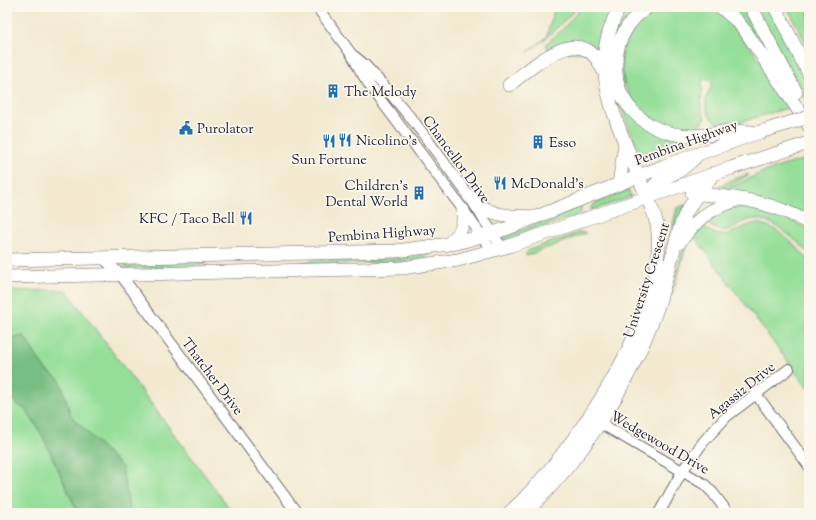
<svg xmlns="http://www.w3.org/2000/svg" width="816" height="520" viewBox="0 0 816 520" font-family="'Sorts Mill Goudy',serif">
<rect width="100%" height="100%" fill="#fbf7ec"/>
<filter id="ink" filterUnits="userSpaceOnUse"><feTurbulence type="fractalNoise" baseFrequency=".025" numOctaves="2"/><feDisplacementMap in="SourceGraphic" scale="8" xChannelSelector="R" yChannelSelector="G"/><feConvolveMatrix kernelMatrix="1 2 1 2 8 2 1 2 1" color-interpolation-filters="sRGB"/></filter>
<filter id="wash" filterUnits="userSpaceOnUse"><feTurbulence type="fractalNoise" baseFrequency=".012" numOctaves="4" result="noise"/><feDisplacementMap in="SourceGraphic" scale="16" xChannelSelector="R" yChannelSelector="G"/><feGaussianBlur stdDeviation="0.9" result="paint"/><feColorMatrix in="noise" values="0 0 0 0 0 0 0 0 0 0 0 0 0 0 0 0 0 1.4 0 .05"/><feComposite in="paint" operator="in"/></filter>
<g filter="url(#wash)">
<rect width="100%" height="100%" fill="#f2e9d0"/>
<path fill="#96df9a" stroke="#5c806a" d="M555,7H577C562,25 546,38 528,52L546,38Z
M582,7H615L600,55L595,52H550L546,45L548,42L562,30Z
M624,7H642L619,34L625,107L692,142L667,146L641,155L619,103L609,71L615,27Z
M661,7C672,7 701,5 710,8C738,17 772,82 788,108L733,124L716,123C707,115 703,104 708,93C710,88 713,86 711,81L707,79L703,80C700,84 703,87 702,92C701,102 700,109 705,118L697,129C690,130 683,129 676,128C624,120 602,53 643,18C649,14 654,9 661,7Z
M727,7H743L757,36L755,38Z
M757,7H770L809,81V102L806,103Z
M787,7H809V49Z
M809,158V219L723,191L763,172Z
M748,174L749,175L721,190L719,187L731,180Z
M628,190L631,197L592,210L590,209L594,204Z
M685,205L669,251L667,250L677,208Z
M582,206L580,214L511,239L505,240L502,238Z
M751,207L773,212L809,229V254C798,242 774,219 756,219C732,220 731,242 705,222L715,216L717,218L721,215L720,212L732,208Z
M757,223C777,226 796,245 809,261V390L694,236L702,225C706,228 709,231 713,233C728,240 742,225 757,223Z
M696,231L686,247L672,296L670,293L684,247Z
M580,232L586,233L526,256V253L529,250Z
M429,254V256L414,261H407L300,265L299,263L316,260L400,258Z
M207,262V264L188,267L126,268L124,264Z
M66,290L233,513H7V291Z"/>
<path fill="#78be82" stroke="#4d705e" d="M24,336L44,368L60,380L71,416L122,467L130,513H78L42,435L26,410L14,402L7,392V338Z"/>
</g>
<g filter="url(#ink)">
<g fill="none" stroke-linecap="round" stroke-linejoin="round">
<g stroke="#6b686f" stroke-width="12">
<path id="minor" d="M317,7L352,55L360,70L370,86L465,212L492,251
M354,56L365,65L384,86L415,123L469,196L502,248
M103,258L120,274L297,513
M756,394L809,466
M595,420L704,484L713,493L728,513
M659,513L683,470L704,441L727,416L789,369"/>
</g>
<g stroke="#6b686f" stroke-width="14">
<path id="major" d="M648,7C629,19 616,40 616,63C615,80 620,97 632,110C651,132 679,138 707,135C715,134 723,131 731,131C738,131 745,132 752,132
M721,7L737,21L746,32L809,126
M751,7L796,92
M775,7L809,74
M509,85C535,66 581,19 603,70
M619,184L625,144
M692,193C737,198 769,200 809,223
M469,196C476,202 483,209 492,212C505,217 520,216 533,217
M647,197C660,175 661,181 680,170C685,167 690,162 695,158
M679,243C697,219 708,209 737,200
M448,244C461,233 464,227 463,210
M7,260L396,251L457,243L506,229L664,166L760,132
M7,277L402,268L458,260L509,246L731,168L809,143
M509,513C571,457 672,311 657,225C654,211 647,198 642,185C627,145 599,93 605,50C607,34 613,21 619,7
M525,513C582,459 626,390 654,317C662,296 667,274 673,253C676,240 679,227 685,215C692,200 704,187 714,173"/>
</g>
<use href="#minor" stroke="#fff" stroke-width="10"/>
<use href="#major" stroke="#fff" stroke-width="13"/>
<g stroke="#6b686f" stroke-width="14" stroke-linecap="butt">
<path id="major-bridge" d="M760,132L809,117"/>
</g>
<use href="#major-bridge" stroke="#fff" stroke-width="13"/>
</g>
</g>
<defs>
<g id="building-bare" transform="scale(1.08)"><path d="M-4-6H4V6H1V3H-1V6H-4ZM-2.5-4.3h1.7v1.8h-1.7ZM.8-4.3h1.7v1.8H.8ZM-2.5-1h1.7V.8h-1.7ZM.8-1h1.7V.8H.8Z" fill="#1f6fb2" stroke="#fbf7ec" stroke-width="2.5" paint-order="stroke"/></g>
<g id="civic-bare" transform="scale(1.08)"><path d="M-.6-6.5H3V-4.5H.6V-3L4-1V1h2V6H-6V1h2V-1L-.6-3ZM-1.2 2.5V6h2.4V2.5Z" fill="#1f6fb2" stroke="#fbf7ec" stroke-width="2.5" paint-order="stroke"/></g>
<g id="restaurant-bare" transform="scale(1.08)"><path d="M-5-6h1v4h1v-4h1v4h1v-4h1v5L-1.5 .5V6h-2V.5L-5-1ZM5-6V6H3V1.5H1.5Q1.5-4 5-6Z" fill="#1f6fb2" stroke="#fbf7ec" stroke-width="2.5" paint-order="stroke"/></g>
</defs>
<g fill-rule="evenodd">
<use href="#building-bare" x="333" y="91"/>
<use href="#civic-bare" x="186" y="128"/>
<use href="#restaurant-bare" x="345" y="140"/>
<use href="#restaurant-bare" x="329" y="141"/>
<use href="#building-bare" x="538" y="142"/>
<use href="#restaurant-bare" x="500" y="183"/>
<use href="#building-bare" x="419" y="193"/>
<use href="#restaurant-bare" x="246" y="218"/>
</g>
<g text-anchor="middle" stroke-width="3.5" stroke-linejoin="round" paint-order="stroke">
<g font-size="14" fill="#22223b" stroke="#fbf7ec" text-anchor="start">
<text x="344" y="96">The Melody</text>
<text x="197" y="133">Purolator</text>
<text x="356" y="145">Nicolino's</text>
<text x="549" y="147">Esso</text>
<text x="329" y="164" text-anchor="middle">Sun Fortune</text>
<text x="511" y="188">McDonald's</text>
<text x="408" y="190" text-anchor="end">Children's<tspan x="408" dy="16">Dental World</tspan></text>
<text x="235" y="223" text-anchor="end">KFC / Taco Bell</text>
</g>
<g font-size="14" fill="#22223b" stroke="#fbf7ec">
<text transform="translate(686 142) rotate(-20)" y="5">Pembina Highway</text>
<text transform="translate(457 159) rotate(54)" y="5">Chancellor Drive</text>
<text transform="translate(382 233) rotate(-4)" y="5">Pembina Highway</text>
<text transform="translate(646 280) rotate(-72)" y="5">University Crescent</text>
<text transform="translate(213 376) rotate(53)" y="5">Thatcher Drive</text>
<text transform="translate(741 390) rotate(-39)" y="5">Agassiz Drive</text>
<text transform="translate(660 442) rotate(30)" y="5">Wedgewood Drive</text>
</g>
</g>
<rect width="816" height="520" fill="none" stroke="#fbf7ec" stroke-width="24"/>
</svg>
